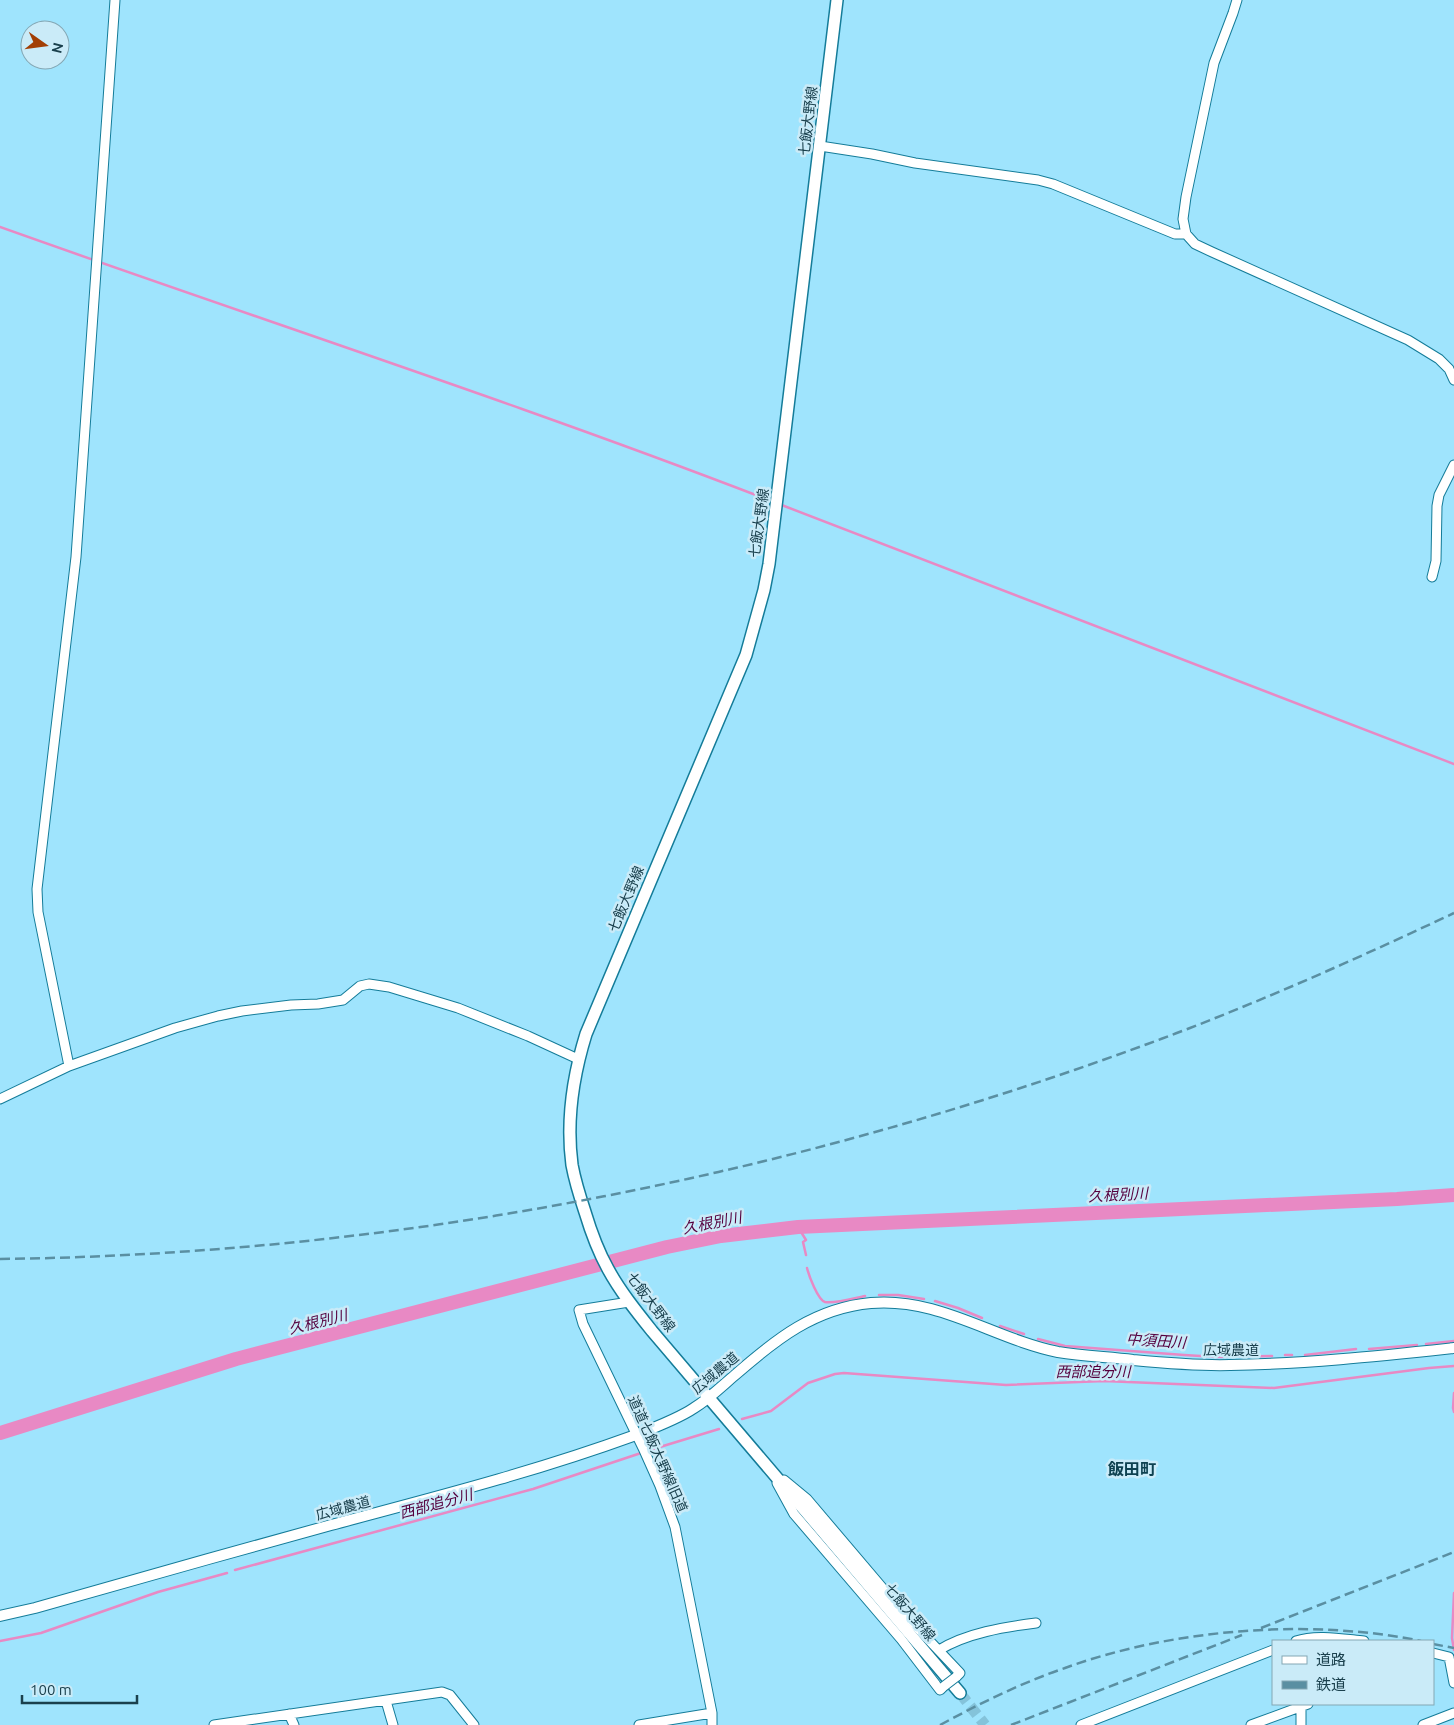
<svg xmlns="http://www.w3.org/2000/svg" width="1454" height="1725" viewBox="0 0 1454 1725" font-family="Ubuntu,'Noto Sans JP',sans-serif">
<rect width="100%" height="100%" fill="#9fe4fd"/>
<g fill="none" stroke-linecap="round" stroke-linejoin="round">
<path stroke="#e889c4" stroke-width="2.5" d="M0,227C258,319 518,403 774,502
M779,504L1454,764
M798,1227L806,1240L803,1242L806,1255
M807,1268C809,1276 818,1300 825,1302C834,1304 855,1298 865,1296
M879,1295H898L924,1299
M935,1301L958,1308L982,1318
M1000,1326L1024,1334
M1038,1339L1065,1346L1184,1355L1217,1357L1272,1356
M1426,1344L1454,1341
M1369,1349L1417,1345
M1285,1355H1292
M1305,1355L1356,1349
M1454,1393L1453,1408L1454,1412
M742,1419L771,1411L808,1383L835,1374L844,1373L1006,1385L1104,1381L1274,1388L1429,1368L1454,1366
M650,1450L719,1429
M235,1570L533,1489L641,1453
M1454,1593L1452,1638L1454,1650
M0,1641L41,1633L158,1592L227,1573"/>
<path stroke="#e889c4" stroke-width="14" d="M0,1433L236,1359L667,1247L721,1236L798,1227L1397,1199L1454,1195"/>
<path stroke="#84c3da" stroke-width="11" stroke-dasharray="11 5.5" stroke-linecap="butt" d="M960,1693L985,1725"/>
<g stroke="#147c99" stroke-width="11">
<path id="minor" d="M820,146L872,154L915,163L1038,180L1053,184L1175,234H1186L1195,244L1212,252L1408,340L1439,359L1449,369L1454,380
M1186,234L1183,219L1186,197L1214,63L1233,13L1237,0
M1432,577L1436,561L1437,506L1439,495L1454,465
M69,1066L38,912L37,889L76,557L115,0
M0,1099L69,1066L175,1028L218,1016L242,1011L291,1005L318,1004L343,1000L360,986L369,984L389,987L458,1008L528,1036L578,1059
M629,1302L579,1310L583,1324L643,1448L660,1486L675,1527L712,1713V1725
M784,1480L807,1499L908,1618L960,1673L956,1677
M777,1483L794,1514L901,1639L940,1690L943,1687
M1296,1641C1316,1634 1343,1639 1364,1641
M939,1650C967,1633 1004,1627 1036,1623
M1433,1653L1449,1657L1454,1683
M386,1701L393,1725
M1301,1704V1725
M289,1714L294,1725
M214,1725L442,1692L450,1695L474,1725
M639,1725L712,1713
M1081,1725L1273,1650
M1251,1725L1308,1704
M1423,1725L1454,1713"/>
</g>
<g stroke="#147c99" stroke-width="12">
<path id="tertiary" d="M0,1616L35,1608C134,1580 232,1552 331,1525C432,1498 534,1472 633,1436C651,1429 678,1419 694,1408C709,1399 722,1386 735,1375C776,1339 815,1308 871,1303C939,1297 994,1339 1058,1352C1083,1356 1108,1357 1133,1360C1165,1363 1197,1366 1230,1365C1305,1364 1379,1356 1454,1348"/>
</g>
<g stroke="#147c99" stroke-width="14">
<path id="secondary" d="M837,0L769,564L764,590L746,655L586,1034C573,1076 566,1120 572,1165C575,1181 580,1197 585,1212C591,1232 598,1251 608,1269C620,1291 636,1311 652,1331L960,1693"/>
</g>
<use href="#minor" stroke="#fff" stroke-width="9"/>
<use href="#tertiary" stroke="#fff" stroke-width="10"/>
<use href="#secondary" stroke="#fff" stroke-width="11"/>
<path stroke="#5a8fa2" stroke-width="2.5" stroke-dasharray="10 5" stroke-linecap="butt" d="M0,1259C407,1254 811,1173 1190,1028C1280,993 1367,954 1454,913
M1261,1628L1454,1552
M1433,1644L1454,1648
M940,1725C981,1703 1021,1683 1065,1668C1172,1629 1309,1618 1421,1641
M1011,1725L1242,1635"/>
<g stroke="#147c99" stroke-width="11" stroke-linecap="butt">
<path id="minor-bridge" d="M943,1687L956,1677"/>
</g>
<use href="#minor-bridge" stroke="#fff" stroke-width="9"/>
</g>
<g text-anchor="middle" stroke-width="5" stroke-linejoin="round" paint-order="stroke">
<g font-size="14" fill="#1a404d" stroke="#caebf8">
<text transform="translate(808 121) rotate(-83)" y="5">七飯大野線</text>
<text transform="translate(759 523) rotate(-82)" y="5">七飯大野線</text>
<text transform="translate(626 899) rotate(-67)" y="5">七飯大野線</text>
<text transform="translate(651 1302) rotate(53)" y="5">七飯大野線</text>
<text x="1231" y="1355">広域農道</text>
<text transform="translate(715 1373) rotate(-40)" y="5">広域農道</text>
<text transform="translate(658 1454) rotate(66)" y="5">道道七飯大野線旧道</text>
<text transform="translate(343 1508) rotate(-15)" y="5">広域農道</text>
<text transform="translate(910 1612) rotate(50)" y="5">七飯大野線</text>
</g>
<g font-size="15" font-style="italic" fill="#55003e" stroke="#caebf8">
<text transform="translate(1118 1195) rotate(-3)" y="5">久根別川</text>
<text transform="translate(712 1223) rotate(-11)" y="5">久根別川</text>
<text transform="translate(318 1322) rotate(-14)" y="5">久根別川</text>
<text transform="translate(1156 1341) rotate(4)" y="5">中須田川</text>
<text x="1093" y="1377">西部追分川</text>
<text transform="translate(436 1504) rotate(-15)" y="5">西部追分川</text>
</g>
<g font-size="16" font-weight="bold" fill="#0e4150" stroke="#caebf8">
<text x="1132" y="1475">飯田町</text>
</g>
</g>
<rect x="1272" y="1640" width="162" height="65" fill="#caebf8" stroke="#84a7b4"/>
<rect x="1282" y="1656" width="25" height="8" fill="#ffffff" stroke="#84a7b4"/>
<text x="1316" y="1665" font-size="15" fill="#1a404d">道路</text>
<rect x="1282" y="1681" width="25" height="8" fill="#5a8fa2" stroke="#84a7b4"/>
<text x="1316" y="1690" font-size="15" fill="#1a404d">鉄道</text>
<g transform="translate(45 45) rotate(104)"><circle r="24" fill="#caebf8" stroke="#84a7b4"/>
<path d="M0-4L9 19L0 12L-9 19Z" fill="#a23f05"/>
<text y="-8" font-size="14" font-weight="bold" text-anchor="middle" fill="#1a404d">N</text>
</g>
<path d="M22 1695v8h115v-8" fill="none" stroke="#1a404d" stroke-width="2.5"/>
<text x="30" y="1695" font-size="15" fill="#1a404d" stroke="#caebf8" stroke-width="4" paint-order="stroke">100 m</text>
</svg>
